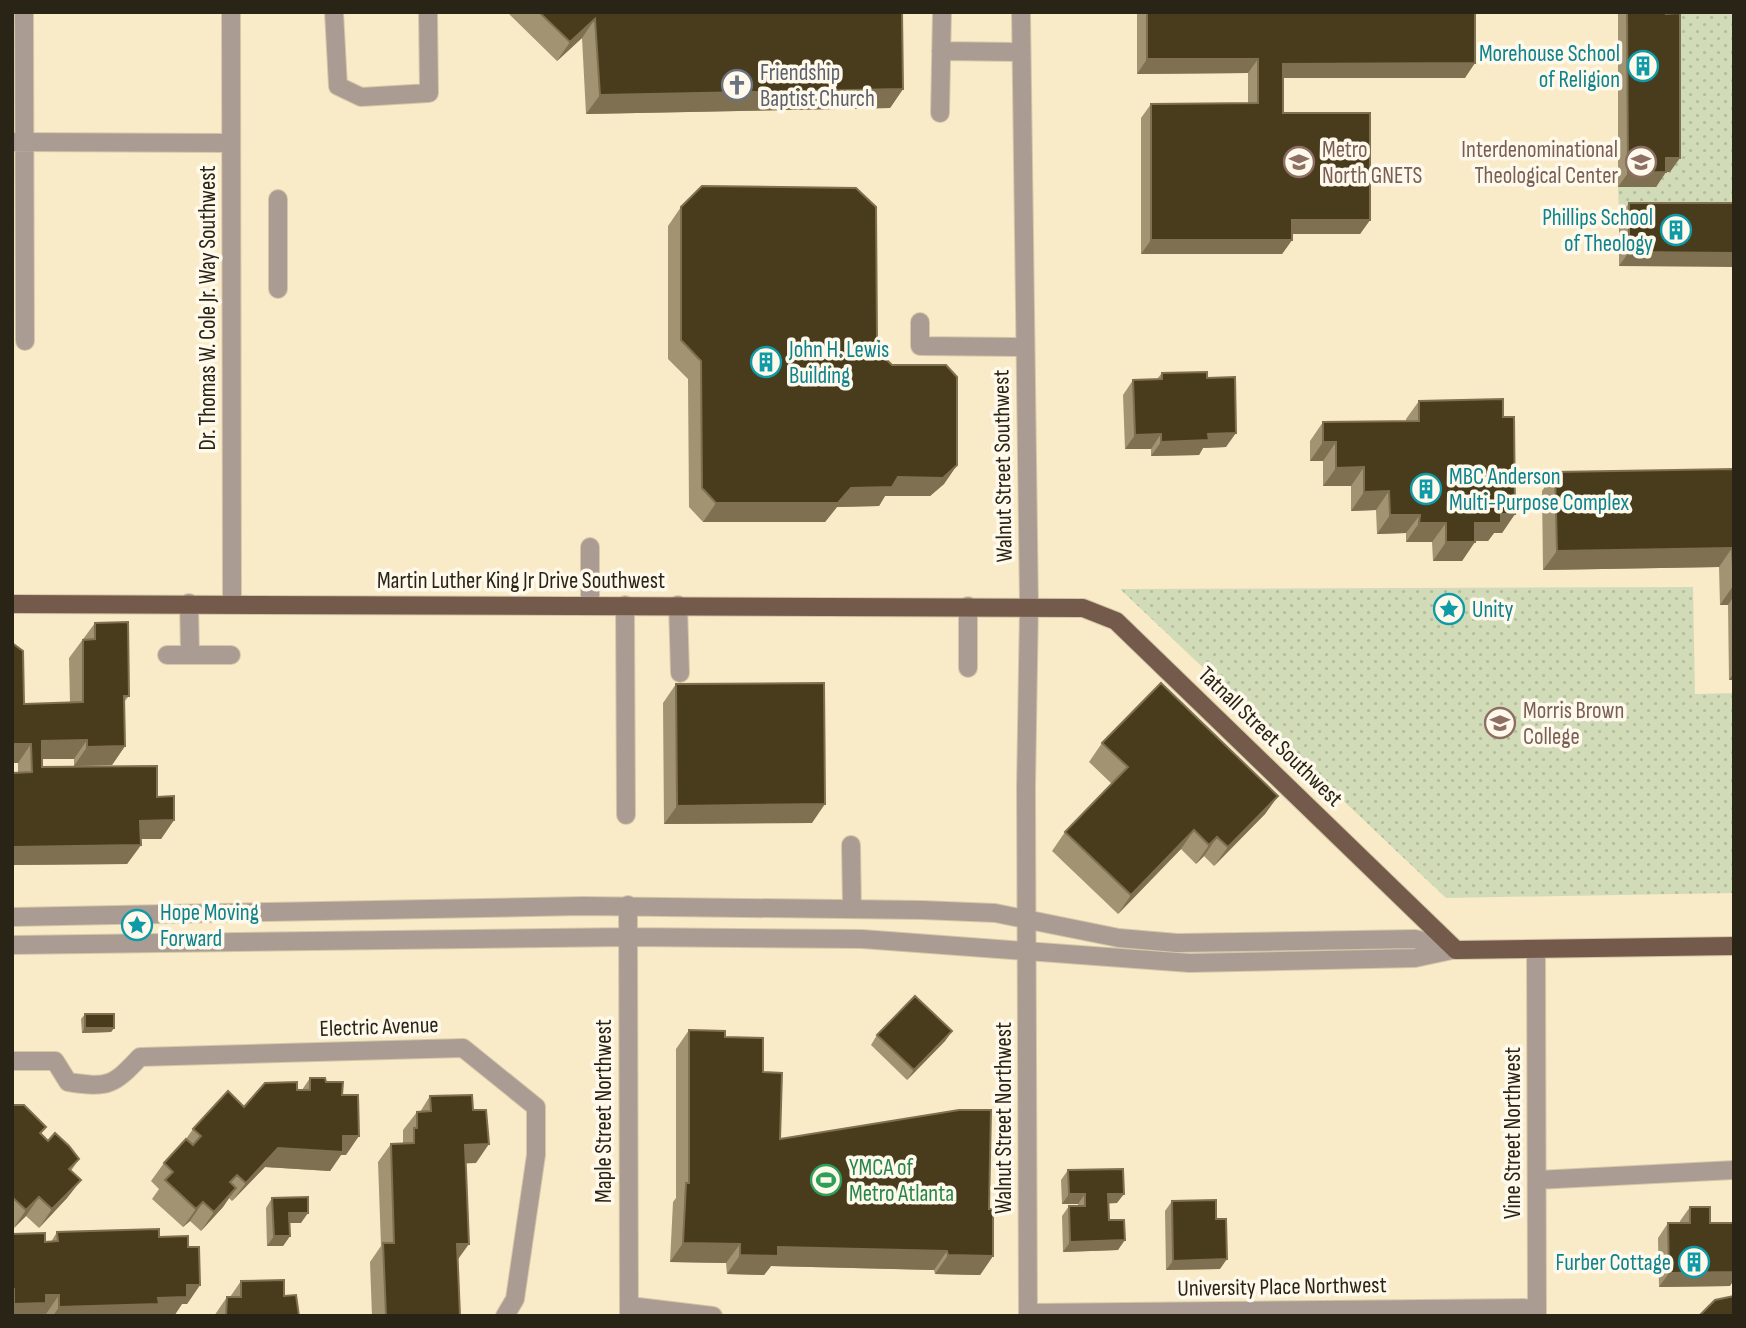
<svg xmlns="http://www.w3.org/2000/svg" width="1746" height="1328" viewBox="0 0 1746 1328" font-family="'Sofia Sans Condensed',sans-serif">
<defs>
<pattern id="grass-dots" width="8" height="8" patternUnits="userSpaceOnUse" patternTransform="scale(1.75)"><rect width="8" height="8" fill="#d2dbb8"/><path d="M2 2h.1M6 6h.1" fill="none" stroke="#b4bc9d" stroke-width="1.8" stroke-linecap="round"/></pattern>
</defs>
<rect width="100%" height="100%" fill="#faebc8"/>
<path fill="url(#grass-dots)" d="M1608,12H1734V218L1619,217L1618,187H1656V172H1670L1617,13Z
M1693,587L1695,694L1734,693V893L1446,898L1120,589Z"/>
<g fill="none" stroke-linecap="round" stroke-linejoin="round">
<g stroke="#d5c7a8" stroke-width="20">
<path id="minor" d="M24,12L25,341
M231,12L232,603
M334,12L338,86L361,97L429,93L428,12
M1021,12L1029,606L1026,787L1028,1316
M941,51L1021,52
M940,113L942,12
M12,142L230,143
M278,289V199
M920,322V346L1025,347
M590,547V605
M189,603L190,654
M625,605L626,815
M678,605L680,673
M167,655H231
M968,668V606
M851,845L852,909
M628,905L629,1316
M12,917L583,906L922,910L995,913L1119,938L1177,943L1415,939L1456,950
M12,945L628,937L862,939L1190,963L1415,958L1452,950
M1536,949L1537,1316
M12,1061H55L68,1082C108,1088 113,1086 140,1057L463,1048L536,1107V1155L515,1299L505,1316
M1537,1180L1734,1170
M630,1306L713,1316
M1028,1313L1537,1308"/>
</g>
<g stroke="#d5c7a8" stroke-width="20">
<path id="major" d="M12,604L1083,608L1116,621L1456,950L1734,946"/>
</g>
<use href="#minor" stroke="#ab9c93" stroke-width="18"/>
<use href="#major" stroke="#745a4b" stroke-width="18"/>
</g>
<path fill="#a29472" d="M507,12H902L903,89L890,108L586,114L582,38L557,61Z
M1137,12H1475L1465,78H1283V113L1370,220L1360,234H1292V240L1282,254H1141V118L1151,104L1248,103V73L1137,74Z
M1618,12H1666L1670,172H1666L1656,187H1618Z
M1629,203H1734L1619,266V217Z
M681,207L873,347L957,465L944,484L930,496H885L879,506L837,507L825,522H703L689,507L688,379L668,359V226Z
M1162,373L1207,378L1226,447L1203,448L1199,455L1151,456V449H1125L1123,395L1133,380L1157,379Z
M1419,401L1503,417L1515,514L1502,533H1494L1488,541H1475L1462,561H1433L1432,542H1406V533L1377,534L1376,510L1351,511V486H1323V461H1310V441L1323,422L1406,421V419Z
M1734,469V680H1729L1728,605H1720L1719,567L1543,570L1542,491L1555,472Z
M95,623L129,696L124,702L125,746L112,765L74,766V759H42V767L157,797L174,820L161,839H140L141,845L127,864L12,865V773L18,772V763H12V643L24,704L70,703L69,658Z
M676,684L812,823L664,824L663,703Z
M1102,743L1278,796L1265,814L1214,866L1204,856L1196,864L1181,849L1118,914L1052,851L1065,832L1112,784L1089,762Z
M85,1014L114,1028L111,1032L82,1033L81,1019Z
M689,1030L725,1037L763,1072L780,1139L989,1209L993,1256L980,1275L935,1274L934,1270L771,1266L764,1275L727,1274L726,1263L670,1262L673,1202L676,1198V1049Z
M952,1031L945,1041L907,1080L871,1045L877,1035Z
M310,1078L326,1082L342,1095L346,1155H341L330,1171L265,1167L232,1201L229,1198L223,1207L201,1231L190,1221L183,1227L152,1199L159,1189L151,1181L164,1163L186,1139L193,1129L244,1107L297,1090H302Z
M430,1096L476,1163H466L458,1259L460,1316H372L370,1262L381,1246L378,1162L391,1144L403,1143V1130L417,1112H420Z
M12,1105L46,1127L41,1134L48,1141L79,1159L71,1171L81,1180L67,1198L39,1228L26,1216L12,1229Z
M1068,1170L1117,1203H1109V1220L1118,1250L1063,1252L1062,1216L1069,1206H1078V1204H1062L1061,1180Z
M272,1198L301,1223H289L290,1236L283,1246H267L266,1208Z
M1172,1201L1216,1219L1220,1269L1166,1270L1165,1211Z
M1690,1207L1710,1223L1730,1286L1659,1287L1658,1238L1668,1223H1680V1221Z
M57,1232L159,1237L188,1247L200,1285L187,1304H182L174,1316H46V1314L12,1316V1234L45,1242H51Z
M241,1281L284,1296L299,1316H214L227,1297H230Z"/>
<path fill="#7e7050" d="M595,19L582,38L557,61L570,42Z
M1147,59H1258L1248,73L1137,74Z
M1475,63L1465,78H1273L1283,64Z
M903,89L890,108L586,114L600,95Z
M1666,158H1680L1670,172H1656Z
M1666,172L1656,187H1618L1628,173Z
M1292,220H1370L1360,234H1282Z
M1151,240H1292L1282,254H1141Z
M1629,252L1734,253V267L1619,266Z
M1236,433L1226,447L1203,448L1199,455L1151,456L1161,442L1208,434Z
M1161,434L1151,449H1125L1135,435Z
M1323,442H1336L1323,461H1310Z
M957,465L944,484L930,496H885L879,506L837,507L825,522H703L716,503L898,477Z
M1364,467L1351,486H1323L1336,468Z
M1389,491L1376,510L1351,511L1364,492Z
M1501,514H1515L1502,533H1494L1488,541H1462L1475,523Z
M1390,515H1420L1406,533L1377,534Z
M1419,523H1446L1432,542H1406Z
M1446,542H1475L1462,561H1433Z
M1732,548L1719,567L1543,570L1557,551Z
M1733,586L1734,596L1728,605H1720Z
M1734,673V680H1729Z
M87,740L74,759H31L42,741Z
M12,744H31L18,763H12Z
M125,746L112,765L74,766L87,747Z
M1278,796L1265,814L1214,866L1228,847Z
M825,804L812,823L664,824L677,806Z
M174,820L161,839H127L140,821Z
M1194,830L1181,849L1118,914L1131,895Z
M1217,837L1204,856L1196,864L1209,845Z
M141,845L127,864L12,865V847Z
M85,1028H114L111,1032L82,1033Z
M952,1031L945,1041L907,1080L914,1070Z
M343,1136H359L346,1155H341L330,1171L265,1167L232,1201L246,1183L278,1148Z
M489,1144L476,1163L452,1164L465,1145Z
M81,1180L67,1198L39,1228L52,1209Z
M236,1188L223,1207L201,1231L214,1212Z
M1069,1194H1085L1078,1204H1062Z
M1108,1194H1124L1117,1203L1101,1204Z
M39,1197L26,1216L13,1229L26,1210Z
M203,1202L190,1221L183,1227L196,1209Z
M289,1213H308L301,1223H282Z
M274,1236H290L283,1246H267Z
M1125,1240L1118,1250L1063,1252L1070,1242Z
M683,1243L740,1244L726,1263L670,1262Z
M457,1244H469L456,1262Z
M778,1247L947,1251L934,1270L771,1266L764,1275L727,1274L740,1255Z
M948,1255L993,1256L980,1275L935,1274Z
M1227,1259L1220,1269L1166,1270L1173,1261Z
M1734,1272V1280L1730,1286L1659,1287L1669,1273Z
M187,1285H200L187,1304H182L174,1316H53L59,1307Z
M46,1295H59L46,1314H39L38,1316H12V1307L14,1304Z"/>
<path fill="#493c1d" stroke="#7e7050" stroke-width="2" d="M539,12H902L903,89L600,95L595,19L570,42Z
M1147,12H1475V63L1283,64V113H1370V220H1292V240H1151V104L1258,103V59H1147Z
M1627,12H1666V14L1680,13V158H1666V172L1628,173Z
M702,186L856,188L876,207L877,341L872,346L892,365H946L957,377V465L943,478L898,477L892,487L851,488L838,503H716L702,488L701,361L681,340V207Z
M1629,203H1734V253L1629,252Z
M1207,372V378L1235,377L1236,433L1208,434L1209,440L1161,442V434L1135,435L1133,380L1162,379V373Z
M1503,399V417H1514L1515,514H1501V523H1475V542H1446V523H1419L1420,515H1390L1389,491L1364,492V467L1336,468V442H1323V422L1419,421V401Z
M1734,469V586L1732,548L1557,551L1555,472Z
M128,622L129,696H124L125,746L87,747V740L42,741V767L157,766V797L174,796V820L140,821L141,845L12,847V773L32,772L31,744H12V643L23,651L24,704L83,702V640L95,639V623Z
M824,683L825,804L677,806L676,684Z
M1161,683L1278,796L1228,847L1217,837L1209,845L1194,830L1131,895L1065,832L1128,767L1102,743Z
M915,996L952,1031L914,1070L877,1035Z
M85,1014H114V1028H85Z
M689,1030L725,1031V1037L763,1038V1072L782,1073L780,1139L959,1110H991L989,1209H993V1256L948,1255L947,1251L778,1247V1256L740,1255V1244L683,1243L686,1183H689Z
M310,1078H325L326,1082H343L342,1095H358L359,1136H343V1152L278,1148L246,1183L237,1175L230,1182L236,1188L214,1212L203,1202L196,1209L165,1180L173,1172L164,1163L186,1139L193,1145L201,1136L193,1129L228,1091L244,1107L265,1083L297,1082V1090H310Z
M472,1095L473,1110H486L489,1144L465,1145L469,1244H457L460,1316H386L383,1243H394L391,1144L414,1143V1128H417V1112L431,1111L430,1096Z
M12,1105H24L46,1127L40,1133L48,1141L55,1133L69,1146L79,1159L69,1169L81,1180L52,1209L39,1197L26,1210L12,1197Z
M1123,1169L1124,1194H1108L1109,1220H1124L1125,1240L1070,1242L1069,1206H1085V1194H1069L1068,1170Z
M308,1197V1213H289L290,1236H274L272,1198Z
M1216,1200V1219H1226L1227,1259L1173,1261L1172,1201Z
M1690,1207H1710V1223H1734V1272L1669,1273L1668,1223H1690Z
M159,1229V1237L188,1236V1247H199L200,1285H187V1297L158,1298L159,1304L59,1307V1295H46V1303L14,1304V1289H12V1234L45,1233V1242L58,1241L57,1232Z
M284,1280V1296L296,1295L299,1316H226L227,1297H241V1281Z
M1734,1296V1316H1699L1715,1300Z"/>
<defs>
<g id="building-ring" transform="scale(1.575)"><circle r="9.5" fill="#fff9eb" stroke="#0f9aa8" stroke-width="1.5"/><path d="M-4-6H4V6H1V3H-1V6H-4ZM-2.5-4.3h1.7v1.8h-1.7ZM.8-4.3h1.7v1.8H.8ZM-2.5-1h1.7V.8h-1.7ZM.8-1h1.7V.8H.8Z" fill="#0f9aa8"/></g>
<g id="church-ring" transform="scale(1.575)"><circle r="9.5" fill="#fff9eb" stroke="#6b7280" stroke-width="1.5"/><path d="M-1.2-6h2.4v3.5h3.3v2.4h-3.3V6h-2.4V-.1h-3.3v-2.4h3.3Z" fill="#6b7280"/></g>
<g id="school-ring" transform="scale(1.575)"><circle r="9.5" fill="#fff9eb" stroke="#8d6e63" stroke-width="1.5"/><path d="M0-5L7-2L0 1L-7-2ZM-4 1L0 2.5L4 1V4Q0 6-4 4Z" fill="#8d6e63"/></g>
<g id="university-ring" transform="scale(1.575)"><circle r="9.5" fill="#fff9eb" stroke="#8d6e63" stroke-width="1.5"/><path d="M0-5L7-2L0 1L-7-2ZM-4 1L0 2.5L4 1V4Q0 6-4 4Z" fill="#8d6e63"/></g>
<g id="sight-ring" transform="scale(1.575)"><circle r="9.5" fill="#fff9eb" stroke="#0f9aa8" stroke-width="1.5"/><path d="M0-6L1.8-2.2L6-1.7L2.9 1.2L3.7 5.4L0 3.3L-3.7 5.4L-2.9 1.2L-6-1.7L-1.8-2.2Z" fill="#0f9aa8"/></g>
<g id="stadium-ring" transform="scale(1.575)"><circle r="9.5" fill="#fff9eb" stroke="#2e9e5b" stroke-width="1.5"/><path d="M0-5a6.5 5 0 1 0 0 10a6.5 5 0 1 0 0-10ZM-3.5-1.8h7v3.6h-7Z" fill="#2e9e5b"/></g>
</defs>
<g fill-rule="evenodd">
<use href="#building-ring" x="1643" y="66"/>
<use href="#church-ring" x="737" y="85"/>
<use href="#school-ring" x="1299" y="162"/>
<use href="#university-ring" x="1641" y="162"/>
<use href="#building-ring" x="1676" y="230"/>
<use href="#building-ring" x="766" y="362"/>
<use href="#building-ring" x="1426" y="489"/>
<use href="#sight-ring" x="1449" y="609"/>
<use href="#university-ring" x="1500" y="723"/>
<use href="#sight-ring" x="137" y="925"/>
<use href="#stadium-ring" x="826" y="1180"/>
<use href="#building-ring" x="1694" y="1262"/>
</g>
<g text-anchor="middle" stroke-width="7" stroke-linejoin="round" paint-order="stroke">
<g font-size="23" fill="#0d838f" stroke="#fff9eb" text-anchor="start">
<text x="1620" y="61" text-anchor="end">Morehouse School<tspan x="1620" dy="26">of Religion</tspan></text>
<text x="1653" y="225" text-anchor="end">Phillips School<tspan x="1653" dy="26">of Theology</tspan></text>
<text x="789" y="357">John H. Lewis<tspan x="789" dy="26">Building</tspan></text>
<text x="1449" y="484">MBC Anderson<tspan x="1449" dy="26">Multi-Purpose Complex</tspan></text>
<text x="1472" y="617">Unity</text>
<text x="160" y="920">Hope Moving<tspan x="160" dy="26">Forward</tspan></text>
<text x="1671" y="1270" text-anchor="end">Furber Cottage</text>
</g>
<g font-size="23" fill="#5b616d" stroke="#fff9eb" text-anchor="start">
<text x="760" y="80">Friendship<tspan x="760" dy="26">Baptist Church</tspan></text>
</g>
<g font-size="23" fill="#785e54" stroke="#fff9eb" text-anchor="start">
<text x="1322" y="157">Metro<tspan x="1322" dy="26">North GNETS</tspan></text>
<text x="1618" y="157" text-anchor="end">Interdenominational<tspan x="1618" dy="26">Theological Center</tspan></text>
<text x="1523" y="718">Morris Brown<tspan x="1523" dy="26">College</tspan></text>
</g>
<g font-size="23" fill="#2a2417" stroke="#fff9eb">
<text transform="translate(207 308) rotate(-90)" y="8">Dr. Thomas W. Cole Jr. Way Southwest</text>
<text transform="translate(1002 466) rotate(-91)" y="8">Walnut Street Southwest</text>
<text x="521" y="588">Martin Luther King Jr Drive Southwest</text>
<text transform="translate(1271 736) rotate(44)" y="8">Tatnall Street Southwest</text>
<text transform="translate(379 1026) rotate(-2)" y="8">Electric Avenue</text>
<text transform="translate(603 1111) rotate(-90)" y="8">Maple Street Northwest</text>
<text transform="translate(1003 1118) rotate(-90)" y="8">Walnut Street Northwest</text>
<text transform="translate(1512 1133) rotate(-90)" y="8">Vine Street Northwest</text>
<text transform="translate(1282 1286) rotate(-1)" y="8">University Place Northwest</text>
</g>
<g font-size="23" fill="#27864d" stroke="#fff9eb" text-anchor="start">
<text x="849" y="1175">YMCA of<tspan x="849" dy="26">Metro Atlanta</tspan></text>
</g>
</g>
<rect width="1746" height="1328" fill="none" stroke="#2a2417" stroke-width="28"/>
</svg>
